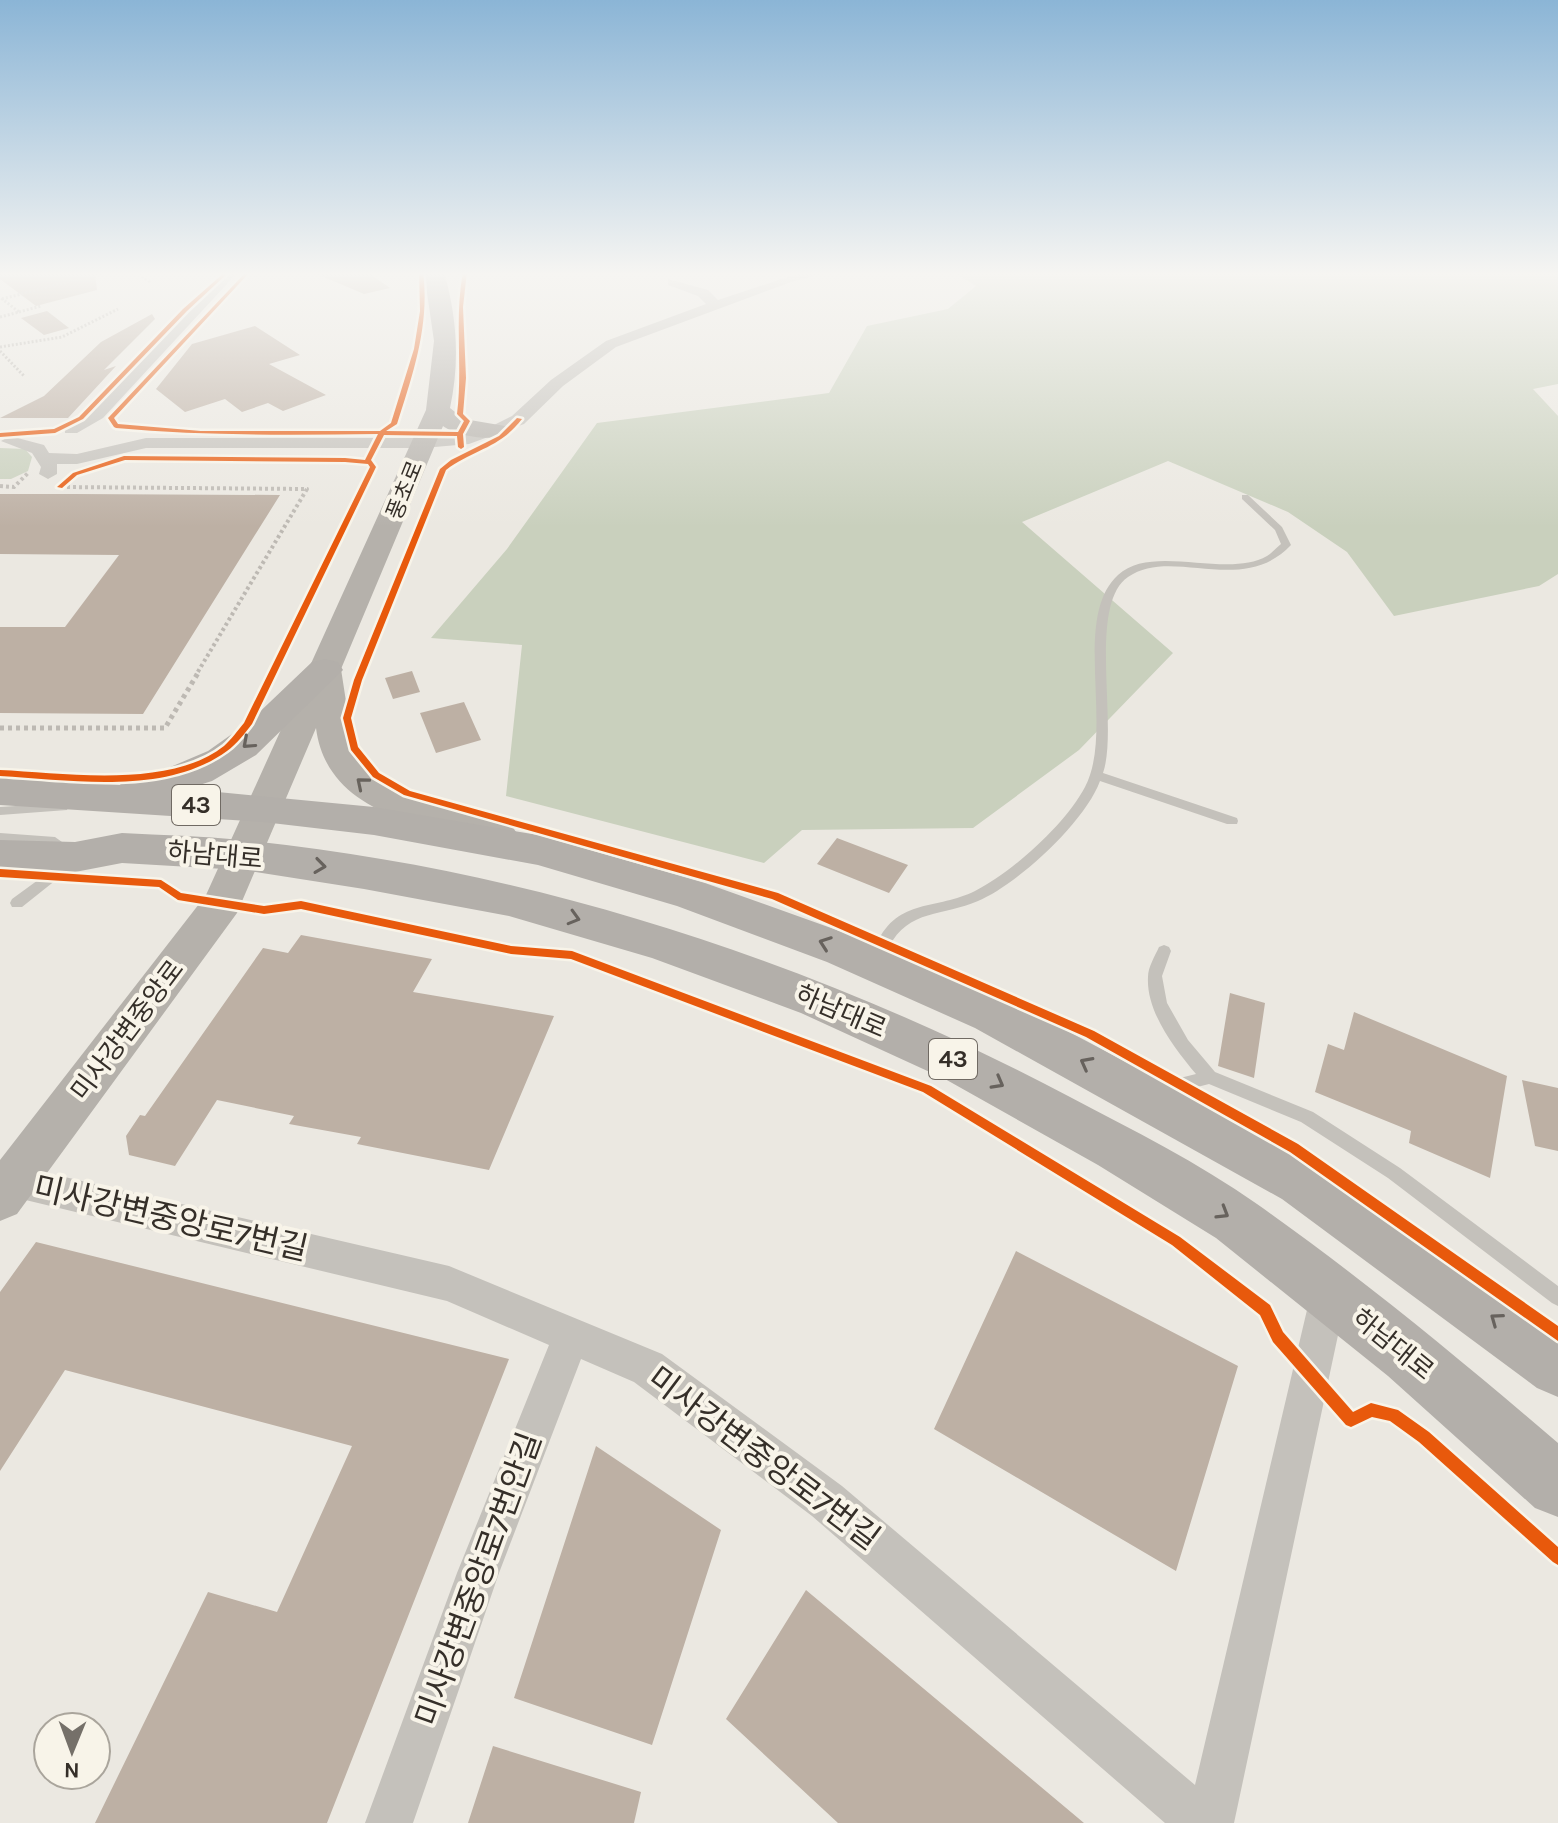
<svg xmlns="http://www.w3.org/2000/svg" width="1558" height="1823" viewBox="0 0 1558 1823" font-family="Karla,'Noto Sans KR',sans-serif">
<rect width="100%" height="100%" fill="#ebe8e1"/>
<path fill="#c9d0bd" d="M954,272H1558V384L1533,389L1558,416V574L1539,586L1394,616L1347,552L1288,512L1168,461L1022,522L1173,653L1079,750L973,828L802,830L764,863L506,796L522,645L431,638L507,549L597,423L829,393L867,326L948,309L976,286Z
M0,448L25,449L32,457L28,471L11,479H0Z"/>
<path fill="#bdb0a4" d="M0,272H95L97,290L36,306L0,279Z
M312,272H367L390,288L364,294Z
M47,311L69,328L44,335L21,318Z
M152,314L155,319L104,370L116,366L68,418H0L44,396L101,342Z
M255,326L300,355L269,364L326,395L283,411L268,403L242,412L225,399L185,412L156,389L192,344Z
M0,494H75L280,495L143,714L0,713V627H65L119,555L0,554Z
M412,671L420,692L393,699L385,678Z
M464,702L481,740L436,753L420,713Z
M837,838L908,865L889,893L817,864Z
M301,935L432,959L413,992L554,1016L489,1170L357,1144L361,1137L289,1124L294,1116L217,1100L175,1166L129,1155L126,1136L140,1115L145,1116L263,948L288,953Z
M1230,993L1265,1003L1254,1078L1218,1066Z
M1354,1012L1507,1076L1490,1178L1409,1143L1411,1131L1315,1092L1328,1044L1344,1050Z
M1522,1080L1558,1088V1151L1535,1146Z
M36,1242L509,1359L327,1823H95L208,1592L277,1612L352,1446L65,1370L0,1471V1292Z
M1016,1251L1238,1366L1176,1571L934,1429Z
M596,1446L721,1530L652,1745L514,1698Z
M806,1590L1084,1823H838L726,1719Z
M493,1746L641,1792L634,1823H468Z"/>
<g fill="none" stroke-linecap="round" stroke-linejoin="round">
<path stroke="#bdb9b3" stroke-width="3" stroke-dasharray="2 2" stroke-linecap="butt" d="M135,272L150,282
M2,299L105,272
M19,312L41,306
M0,317L19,312L1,298
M0,347L62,337L118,309
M0,351L24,376"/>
<path stroke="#bdb9b3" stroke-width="4" stroke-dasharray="3 3" stroke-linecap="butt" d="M0,486L14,487L29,472
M61,487L307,489L196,675"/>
<path stroke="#bdb9b3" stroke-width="5" stroke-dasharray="4 4" stroke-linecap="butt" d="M0,728H165L198,673"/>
<path fill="#c4c1bb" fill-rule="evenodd" d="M1242,495H1248L1282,527L1291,545C1242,597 1172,546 1128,577C1087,605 1119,727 1103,773L1237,818L1238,821L1237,824H1227L1100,781C1085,822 1018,884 978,901C944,916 908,909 889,947H879L877,943C898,898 937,910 975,891C1012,872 1065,825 1085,787C1115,730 1071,618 1118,575C1152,543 1227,579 1267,556C1272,553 1276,548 1281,544L1275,530L1242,499Z
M62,803L68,807L67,810L0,815V807Z
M0,833L55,837L62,842L55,847L0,843Z
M71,856L76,858L78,861L76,864L22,907H12L10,903L12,899Z
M1164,945L1169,947L1171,951L1162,976L1167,1003L1188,1040L1215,1072L1313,1112L1400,1168L1558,1286V1306L1552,1303L1388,1178L1301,1122L1209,1084L1154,1098L1148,1096L1146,1091L1148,1086L1196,1074C1175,1049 1146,1012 1148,977C1148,967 1155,956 1159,947Z"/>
<path fill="#c4c1bb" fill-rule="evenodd" d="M224,272H238L103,418L77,433H65V425L91,410Z
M803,272H829L791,282L616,347L563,386L524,424L469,444L423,448H146L77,464H57V474L48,479L39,474L41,467L32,453L1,441L10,436L44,445L49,453L77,454L146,438H423L468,434L490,427L512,416L551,380L606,341L706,304L698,296L668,285V279L708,290L718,300Z
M13,1165L449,1266L662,1354L842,1486L1195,1785L1311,1293L1316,1280L1329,1275L1342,1280L1347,1293L1234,1823H1165L812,1516L634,1382L581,1359L499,1573L413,1823H365L457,1573L549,1345L447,1301L13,1197L0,1190L1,1170Z"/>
<path fill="#b5b1ab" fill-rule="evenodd" d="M424,272H444C457,317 460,362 450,408L464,419L505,426L508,431C498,444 456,436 443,426L341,669L353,747L368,769L412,797L510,823L516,832L510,841L497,845C427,827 327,815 316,728L237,913L17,1214L0,1221V1160L206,895L426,410L434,341Z"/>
<path fill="#b3afaa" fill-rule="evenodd" d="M325,659L338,662L343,670L256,755L212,781L187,789L374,807L538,835L705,883L859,938L1009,1000L1320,1165L1558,1331V1397L1537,1388L1282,1199L975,1028L827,962L677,906L538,865L374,835L263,822L0,805V777L120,785L125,776L168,768L208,751L249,722L312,662Z
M122,833C162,835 202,836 242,840C531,869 813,961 1070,1097C1133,1130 1199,1163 1257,1204C1362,1278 1461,1360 1558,1443V1517L1535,1508L1388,1376L1216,1238L1098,1165L945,1079L801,1013L652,958L509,916L364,889L242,870L122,863L75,872L0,870V840L75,842Z"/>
<g stroke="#f8f4e9" stroke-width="5">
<path id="cycleway" d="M225,272H229L187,311L83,419L55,433L0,437V433L54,429L79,417L183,309Z
M246,272H250L114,418L118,424L201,431H380L391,423L414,349L420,311L419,272H423C430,325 413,374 397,424L386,431L458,432L464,421L457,414C463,367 454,319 463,272H467L463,307L466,378L463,414L470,421L463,434L464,447L461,449L458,447L457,436L384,435L371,460L376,467L252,724C245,733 237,744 227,751C165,796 72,780 0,776V770C65,773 170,789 224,746C231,740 238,730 244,723L370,467L368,464L345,462L125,460L77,475L62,488L57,487L73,473L124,456L345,458L365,460L378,434C290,435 203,436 116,428L114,427L108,418L109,417Z
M517,418L522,419C499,449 474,449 446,470L362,680L351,718L358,747L379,773L410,791L778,893L1094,1031L1298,1144L1558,1326V1341L1290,1152L1086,1037L772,899L404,795L373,777L351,750L343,718L354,680L440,469L451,460L499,436Z
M0,869L161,880L181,893L264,906L301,901L511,946L572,951L931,1086L1180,1237L1270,1305L1283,1332L1353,1412L1371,1403L1398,1410L1429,1432L1558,1547V1565L1553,1562L1419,1442L1390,1421L1372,1417L1351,1427L1346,1425L1273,1342L1260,1315L1172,1245L923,1092L571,959L511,954L301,909L264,914L178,900L159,887L0,877Z"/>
</g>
<use href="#cycleway" fill="#e8590c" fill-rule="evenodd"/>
</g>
<defs><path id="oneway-chevron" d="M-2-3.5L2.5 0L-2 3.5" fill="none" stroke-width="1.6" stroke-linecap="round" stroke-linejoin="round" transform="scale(2)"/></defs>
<g stroke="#67625d">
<use href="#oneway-chevron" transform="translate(248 743) rotate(138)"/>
<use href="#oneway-chevron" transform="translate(320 866) rotate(8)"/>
<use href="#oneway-chevron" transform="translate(574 918) rotate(16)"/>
<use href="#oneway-chevron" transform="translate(825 943) rotate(-160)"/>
<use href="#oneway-chevron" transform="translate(1086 1063) rotate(-152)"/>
<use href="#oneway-chevron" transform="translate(998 1083) rotate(29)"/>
<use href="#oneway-chevron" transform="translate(1223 1213) rotate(31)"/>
<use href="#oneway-chevron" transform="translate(1496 1319) rotate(-144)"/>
</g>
<use stroke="#68635d" href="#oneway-chevron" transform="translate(362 783) rotate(-140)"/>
<linearGradient id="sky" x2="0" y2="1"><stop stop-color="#8bb5d6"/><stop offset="0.52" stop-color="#f6f5f2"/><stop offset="1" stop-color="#f6f5f2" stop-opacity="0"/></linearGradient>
<rect width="1558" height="527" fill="url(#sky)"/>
<g text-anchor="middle" stroke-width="8" stroke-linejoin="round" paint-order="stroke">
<g font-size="22" fill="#352f29" stroke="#f8f4e9">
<text transform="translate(404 490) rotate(-68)" y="8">풍초로</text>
</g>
<g fill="#f8f4e9" stroke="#706a63" stroke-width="2">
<rect x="172" y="785" width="48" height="40" rx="6"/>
<rect x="929" y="1039" width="48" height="40" rx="6"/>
</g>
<g font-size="24" font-weight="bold" fill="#352f29">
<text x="196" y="813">43</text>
<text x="953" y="1067">43</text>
</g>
<g font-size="26" fill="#352f29" stroke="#f8f4e9">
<text transform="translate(215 855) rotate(5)" y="9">하남대로</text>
<text transform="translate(841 1011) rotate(23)" y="9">하남대로</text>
<text transform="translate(127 1030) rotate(-53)" y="9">미사강변중앙로</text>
<text transform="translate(1393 1344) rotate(39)" y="9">하남대로</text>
</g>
<g font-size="32" fill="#352f29" stroke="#f8f4e9">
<text transform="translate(171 1218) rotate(13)" y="11">미사강변중앙로7번길</text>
<text transform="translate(764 1458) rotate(37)" y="11">미사강변중앙로7번길</text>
<text transform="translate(478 1579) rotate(-70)" y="11">미사강변중앙로7번안길</text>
</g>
</g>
<g transform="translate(72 1751) rotate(181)"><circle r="38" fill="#f8f4e9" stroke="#aaa59c" stroke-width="2"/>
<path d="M0-6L14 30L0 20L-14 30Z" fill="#757069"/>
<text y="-12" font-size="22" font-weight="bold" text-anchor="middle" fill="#352f29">N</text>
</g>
</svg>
